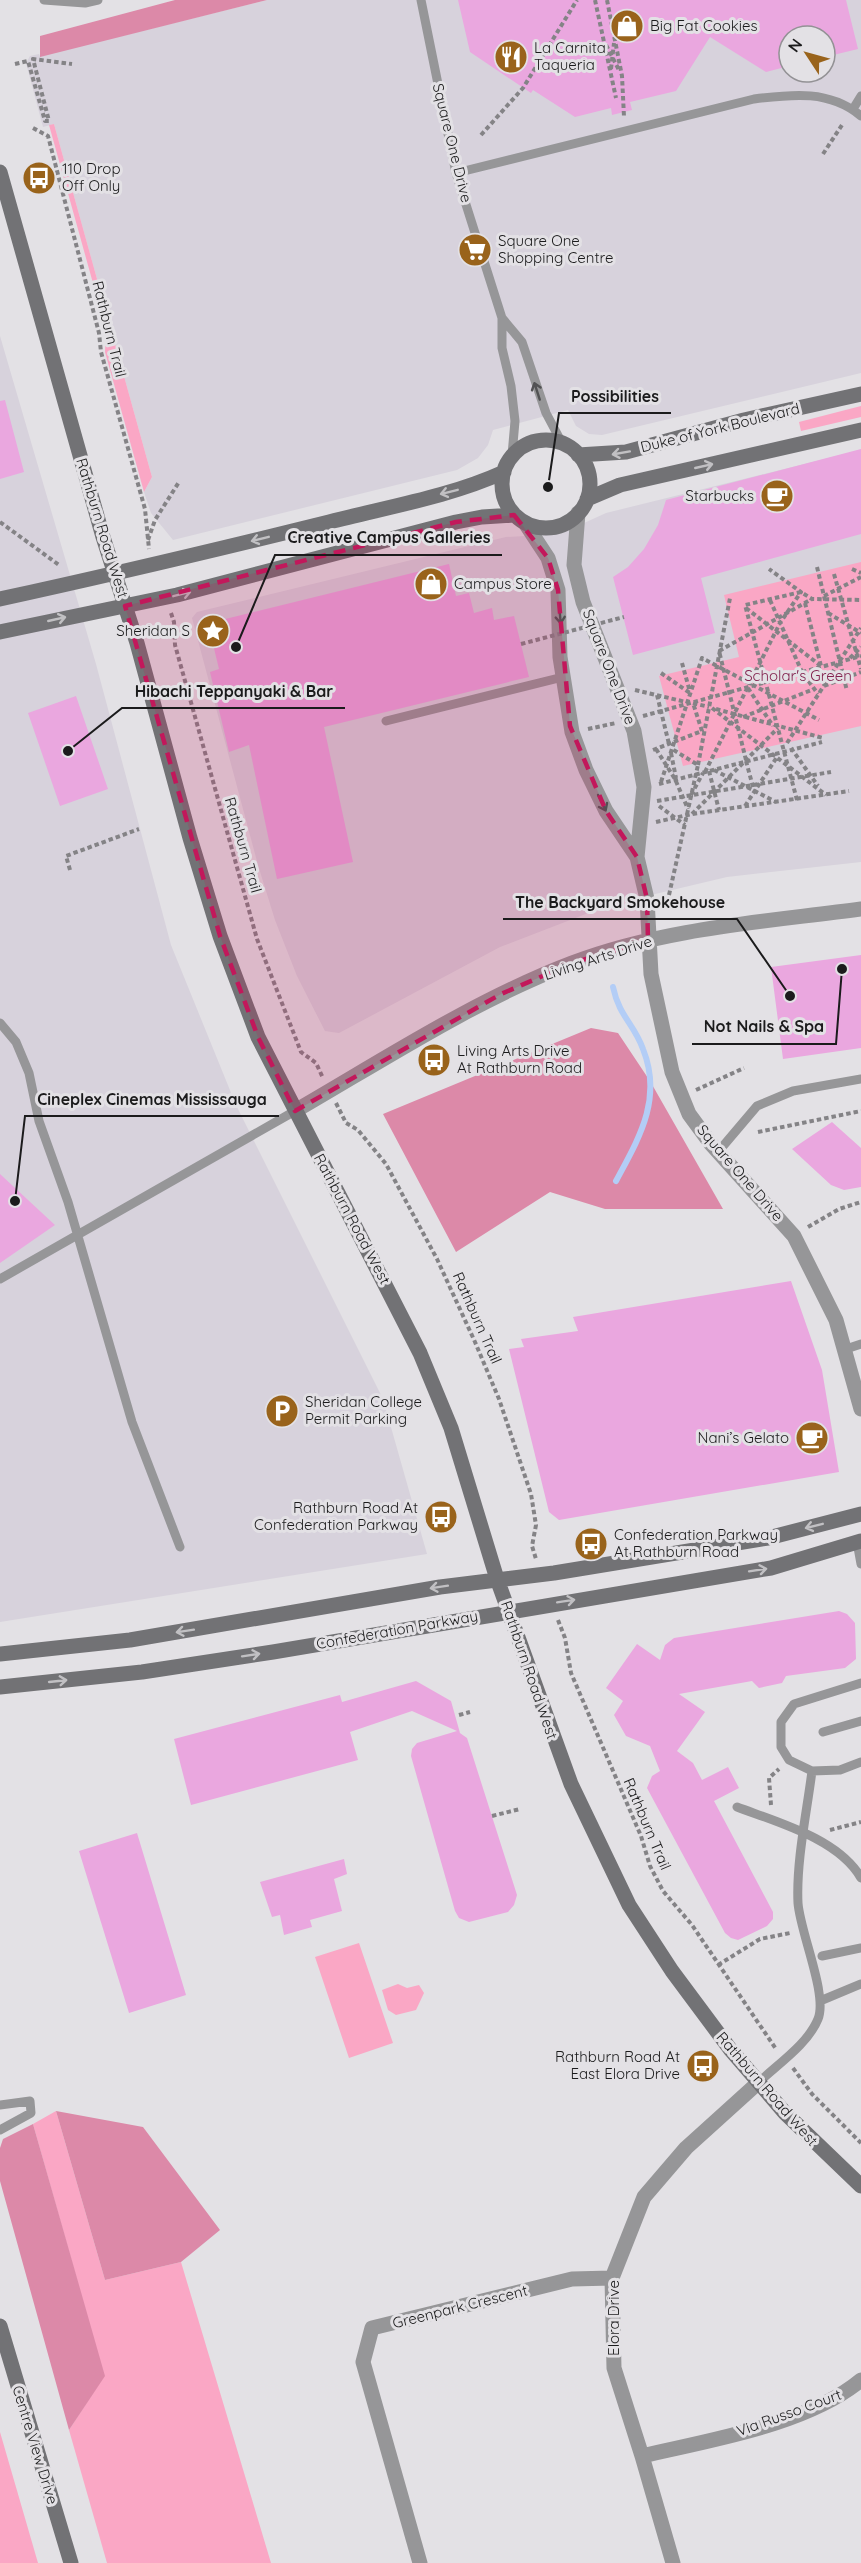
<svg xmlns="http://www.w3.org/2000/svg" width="861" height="2563" viewBox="0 0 861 2563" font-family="Quicksand,sans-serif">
<rect width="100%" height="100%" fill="#e3e1e5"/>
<path fill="#d7d2dc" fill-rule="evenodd" d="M267,0H861V373L602,435L589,434L576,426L568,410L493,430L488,445L478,458L457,470L173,540L151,513L144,492L152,477L54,124L43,127L26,63L30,56L39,54L40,56ZM789,36H825V72H789Z
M0,336L96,664L171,945L236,1105L383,1399L427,1554L0,1622Z
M861,450V862L727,877L609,905L500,947L339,1033L325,1031L297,976L275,920L258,865L192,618L197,612L506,537L560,534L606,513Z"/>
<path fill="#faa7c5" d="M54,124L152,477L144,492L105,352L106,330L49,125Z
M861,406V417L801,431L799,422Z
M861,562V726L683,766L659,676L739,657L724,595Z
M359,1943L393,2043L349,2058L315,1957Z
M398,1984L407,1988L419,1985L424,1993L416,2010L396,2015L388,2010L382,1990Z
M56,2111L105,2280L181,2262L271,2563H107L69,2430L104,2376L33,2124Z
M0,2432L38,2563H0Z"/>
<path fill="#dc89a8" d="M175,0H267L40,57V36Z
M591,1028L618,1033L650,1081L723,1209H605L550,1192L456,1252L383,1114Z
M56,2111L143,2127L220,2230L181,2262L105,2280Z
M33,2124L105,2376L69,2430L0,2181V2148L3,2139Z"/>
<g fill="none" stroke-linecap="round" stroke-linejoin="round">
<path stroke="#b3cdf6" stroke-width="6" d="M613,987C619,1016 634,1024 643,1049C663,1099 639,1138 616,1181"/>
</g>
<path fill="#eaa7df" d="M458,0H846L858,49L825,57V36H789V66L766,72L710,37L676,91L630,102L632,110L612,115L611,108L575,117L533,90L531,93L470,52Z
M5,400L24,472L0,479V401Z
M861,449V534L701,578L715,633L633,655L613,577L628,567L644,549L658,525L666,500Z
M449,564L456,596L469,593L474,613L492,608L494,620L514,616L529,677L324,727L353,862L277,879L249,745L229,752L210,672L219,669L212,640L221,638L217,621Z
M76,696L108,789L60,806L28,713Z
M861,955V1048L783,1059L771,967Z
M832,1122L861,1148V1187L844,1190L831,1185L792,1149Z
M0,1174L55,1225L0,1263Z
M791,1281L822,1370L839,1472L559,1520L549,1512L509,1349L524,1347L521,1339L578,1331L573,1317Z
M839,1611L847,1614L855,1623L856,1659L845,1668L786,1676L782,1683L759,1688L752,1681L679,1694L705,1712L677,1751L693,1763L702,1780L728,1767L739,1788L714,1801L773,1912V1919L767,1926L738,1940L731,1938L725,1933L647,1788L652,1776L660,1771L650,1746L626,1736L614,1715L623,1701L606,1688L637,1644L660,1660L665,1645L674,1638Z
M416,1681L451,1701L460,1733L457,1731L467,1738L517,1895L514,1905L508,1912L469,1922L459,1918L455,1911L411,1756L412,1749L417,1743L457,1731L412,1711L350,1732L358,1760L191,1805L174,1739L340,1695L342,1702Z
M137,1833L186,1995L129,2013L79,1851Z
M344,1859L347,1874L334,1879L342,1911L310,1920L312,1927L284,1935L280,1915L272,1917L260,1882Z"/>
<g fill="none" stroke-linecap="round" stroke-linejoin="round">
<path stroke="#848386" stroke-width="4" stroke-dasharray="4.5 3" stroke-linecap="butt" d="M595,0L616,98
M607,0L622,76L624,117
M606,45L619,70
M15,64L28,61L45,121H49L33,59L72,64
M611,69L614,43
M33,128L48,136L99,333L101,352L145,509L149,549
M481,135L523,88L577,0
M823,154L842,125
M0,522L59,565
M148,540L155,520L179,482
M817,567L847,691
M852,569L861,573
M834,574L861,669
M824,596L861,577
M770,600L802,672L818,694
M805,603L821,666
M746,608L821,666
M171,613L174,622L175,645L257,939L301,1052L316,1063L323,1078
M828,613L861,633
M850,658L861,647
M682,663L690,692
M661,673L690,693
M824,686L861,672
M748,688L773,726
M635,690L686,702
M657,695L669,744
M693,703L709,707
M712,708L826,795
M716,709L823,738
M643,716L861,656
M743,717L814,689
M588,729L616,723
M787,743L861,628
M791,748L818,786
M656,749L675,779L688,809
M653,750L702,731L693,703
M671,753L676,778
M746,760L719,651L812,599
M746,761L753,787
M698,765L730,598
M714,770L776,802
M709,771L719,810
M705,772L780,623L801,592L769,569
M661,782L702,658L819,720
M659,784L822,742
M691,795L703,773
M797,800L745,605L801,592L812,599L861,600
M657,801L831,772
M659,806L685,825
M745,806L777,757
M692,814L778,728
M656,822L692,814L849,791
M70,870L66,856L139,829
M669,895L698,765L672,749
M696,1090L744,1068
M336,1103L346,1123L358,1130L386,1164L437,1259L475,1342L499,1399L531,1494L536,1525L532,1546L536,1559
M758,1132L861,1111
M808,1227L839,1209L861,1202
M558,1620L565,1638L571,1673L641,1836L650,1866L663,1891L692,1925L776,2049
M459,1715L470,1712
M771,1805L769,1778L779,1769
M492,1816L520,1809
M830,1830L861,1822
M718,1965L760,1939L790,1933
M793,2068L812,2094L861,2143"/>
<path stroke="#969698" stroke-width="9" d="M44,0L85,3L98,0
M421,0L456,173L502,318V348L511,386L515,421L512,455
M853,109L861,96
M456,173L754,99C793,94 830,90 861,116
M502,318L522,342L546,413L562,443
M386,721L563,677
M0,1023L16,1042L29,1073L39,1121L68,1202L132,1422L180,1547
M718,1152L757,1106L793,1091L861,1079
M0,1279L295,1111
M846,1349L861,1344
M857,1542L861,1564
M823,1732L861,1721
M812,1771L840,1770L861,1762
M737,1807C777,1822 839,1839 861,1878
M822,1956L861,1948
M820,2001L861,1984
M759,2082C778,2064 808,2044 818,2019C828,1995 800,1932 798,1903C796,1862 807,1811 812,1771L789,1760L781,1747V1722L794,1704L861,1683
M0,2105L30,2101L31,2113L0,2130"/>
<path stroke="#969698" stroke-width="15" d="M578,513L574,565L583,602L634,731L644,787L637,857
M525,523L548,558L558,590L560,657L572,732L586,770L606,811L637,857L647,899L651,974L672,1072L689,1114L711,1144L794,1236L836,1320L861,1409
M295,1111C385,1059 475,1000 572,963C664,928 764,922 861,909
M642,2456C710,2440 807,2425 861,2380
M420,2563L363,2362L372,2328L572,2279L612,2278
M673,2563L642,2456L614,2368L612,2278L644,2197L686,2148L759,2082"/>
<path stroke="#727275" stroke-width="15" d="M0,172L103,537L137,643L190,838L220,936L258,1037L420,1353L451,1428L497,1579L571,1784L629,1905L672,1971L730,2049L785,2113L861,2186
M502 484a44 44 0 1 1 88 0a44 44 0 1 1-88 0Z
M578,455L626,452L744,420L861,394
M587,499L620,485L861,430
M0,599C110,575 220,549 329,522C387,507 449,497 504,472
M0,632L177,595L456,522L482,517L514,515
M0,1654L130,1640L440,1587L554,1573L768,1538L861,1514
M0,1687L142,1672L273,1652L771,1568L861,1541
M0,2326L71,2563"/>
<path stroke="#848386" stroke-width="4" stroke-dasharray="4.5 3" stroke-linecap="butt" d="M521,644L624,617"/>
</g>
<defs><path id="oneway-shaft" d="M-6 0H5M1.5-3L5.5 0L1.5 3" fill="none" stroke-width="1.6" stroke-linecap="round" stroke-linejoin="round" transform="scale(1.5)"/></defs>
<g stroke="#525254">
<use href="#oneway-shaft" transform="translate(537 391) rotate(-108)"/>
<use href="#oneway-shaft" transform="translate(560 615) rotate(85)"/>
<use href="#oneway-shaft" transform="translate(602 803) rotate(64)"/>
</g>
<g stroke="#c1c0c3">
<use href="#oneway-shaft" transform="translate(621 453) rotate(170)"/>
<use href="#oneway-shaft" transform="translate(704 466) rotate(-13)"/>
<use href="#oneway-shaft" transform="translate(449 492) rotate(166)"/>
<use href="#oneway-shaft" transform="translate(260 539) rotate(166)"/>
<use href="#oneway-shaft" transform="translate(182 594) rotate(-14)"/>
<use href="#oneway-shaft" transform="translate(57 619) rotate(-13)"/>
<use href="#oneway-shaft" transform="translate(814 1526) rotate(166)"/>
<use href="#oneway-shaft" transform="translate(758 1570) rotate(-9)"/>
<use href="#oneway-shaft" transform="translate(439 1587) rotate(171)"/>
<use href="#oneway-shaft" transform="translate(566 1601) rotate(-9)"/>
<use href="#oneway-shaft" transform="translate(185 1631) rotate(171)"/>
<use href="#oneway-shaft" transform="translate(251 1655) rotate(-9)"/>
<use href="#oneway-shaft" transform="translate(58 1681) rotate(-6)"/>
</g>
<path fill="#c2185b" fill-opacity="0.2" stroke="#c2185b" stroke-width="4.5" stroke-dasharray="12 8" stroke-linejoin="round" d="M514,515L548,558L558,590L570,726L606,811L637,857L647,899L648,940L573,963L501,994L295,1111L258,1037L220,936L125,606L456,522Z"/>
<defs>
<g id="shop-disc" transform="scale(1.725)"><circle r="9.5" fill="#99631b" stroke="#e3e1e5"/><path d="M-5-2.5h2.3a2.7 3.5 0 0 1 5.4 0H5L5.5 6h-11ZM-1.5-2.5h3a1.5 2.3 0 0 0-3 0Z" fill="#fff"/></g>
<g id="restaurant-disc" transform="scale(1.725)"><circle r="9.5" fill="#99631b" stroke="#e3e1e5"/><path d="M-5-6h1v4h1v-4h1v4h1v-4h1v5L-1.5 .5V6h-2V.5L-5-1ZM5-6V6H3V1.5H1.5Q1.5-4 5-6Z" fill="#fff"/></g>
<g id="bus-disc" transform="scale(1.725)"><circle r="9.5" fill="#99631b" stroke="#e3e1e5"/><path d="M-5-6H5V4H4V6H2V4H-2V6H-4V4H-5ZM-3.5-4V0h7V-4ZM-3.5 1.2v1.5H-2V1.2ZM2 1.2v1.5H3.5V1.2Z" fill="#fff"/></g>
<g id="supermarket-disc" transform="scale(1.725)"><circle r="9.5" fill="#99631b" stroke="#e3e1e5"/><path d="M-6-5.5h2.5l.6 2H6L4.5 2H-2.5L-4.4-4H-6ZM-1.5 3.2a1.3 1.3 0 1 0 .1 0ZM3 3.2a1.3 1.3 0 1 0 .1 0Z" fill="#fff"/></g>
<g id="cafe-disc" transform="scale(1.725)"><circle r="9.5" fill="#99631b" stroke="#e3e1e5"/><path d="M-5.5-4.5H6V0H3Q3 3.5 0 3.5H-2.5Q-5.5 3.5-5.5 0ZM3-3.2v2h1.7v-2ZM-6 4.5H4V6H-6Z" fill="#fff"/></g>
<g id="sight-disc" transform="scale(1.725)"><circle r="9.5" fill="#99631b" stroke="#e3e1e5"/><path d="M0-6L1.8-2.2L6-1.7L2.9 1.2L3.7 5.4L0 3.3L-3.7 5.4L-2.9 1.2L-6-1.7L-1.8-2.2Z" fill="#fff"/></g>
<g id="parking-disc" transform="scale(1.725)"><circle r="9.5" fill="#99631b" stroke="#e3e1e5"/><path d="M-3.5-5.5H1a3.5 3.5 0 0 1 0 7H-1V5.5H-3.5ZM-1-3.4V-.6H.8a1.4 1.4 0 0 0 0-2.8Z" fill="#fff"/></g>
</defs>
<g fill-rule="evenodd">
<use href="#shop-disc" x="627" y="26"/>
<use href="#restaurant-disc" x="511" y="57"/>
<use href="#bus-disc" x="39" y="178"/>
<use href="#supermarket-disc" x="475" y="250"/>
<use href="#cafe-disc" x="777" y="496"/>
<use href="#shop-disc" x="431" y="584"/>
<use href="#sight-disc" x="213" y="631"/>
<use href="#bus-disc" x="434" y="1060"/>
<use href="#parking-disc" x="282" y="1411"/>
<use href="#cafe-disc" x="812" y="1438"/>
<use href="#bus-disc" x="441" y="1517"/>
<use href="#bus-disc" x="591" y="1544"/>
<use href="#bus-disc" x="703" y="2066"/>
</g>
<g text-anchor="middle" stroke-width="6" stroke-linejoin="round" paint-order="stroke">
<g font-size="15" fill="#1b1b1c" stroke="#e3e1e5" text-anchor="start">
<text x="650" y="31">Big Fat Cookies</text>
<text x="534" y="53">La Carnita<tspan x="534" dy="17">Taqueria</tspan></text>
<text x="62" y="174">110 Drop<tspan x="62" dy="17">Off Only</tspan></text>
<text x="498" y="246">Square One<tspan x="498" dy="17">Shopping Centre</tspan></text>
<text x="754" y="501" text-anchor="end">Starbucks</text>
<text x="454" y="589">Campus Store</text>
<text x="190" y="636" text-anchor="end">Sheridan S</text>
<text x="457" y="1056">Living Arts Drive<tspan x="457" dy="17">At Rathburn Road</tspan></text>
<text x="305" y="1407">Sheridan College<tspan x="305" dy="17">Permit Parking</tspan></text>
<text x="789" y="1443" text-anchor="end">Nani’s Gelato</text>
<text x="418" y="1513" text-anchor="end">Rathburn Road At<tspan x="418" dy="17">Confederation Parkway</tspan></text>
<text x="614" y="1540">Confederation Parkway<tspan x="614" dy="17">At Rathburn Road</tspan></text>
<text x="680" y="2062" text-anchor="end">Rathburn Road At<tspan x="680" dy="17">East Elora Drive</tspan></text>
</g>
<g font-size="15" fill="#1b1b1c" stroke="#e3e1e5">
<text transform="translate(452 143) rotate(76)" y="5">Square One Drive</text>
<text transform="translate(109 329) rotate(76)" y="5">Rathburn Trail</text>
<text transform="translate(720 428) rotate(-14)" y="5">Duke of York Boulevard</text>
<text transform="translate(102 528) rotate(73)" y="5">Rathburn Road West</text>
<text transform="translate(609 667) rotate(69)" y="5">Square One Drive</text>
<text transform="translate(243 845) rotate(74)" y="5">Rathburn Trail</text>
<text transform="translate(598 958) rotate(-18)" y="5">Living Arts Drive</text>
<text transform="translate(740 1173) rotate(49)" y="5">Square One Drive</text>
<text transform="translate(352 1219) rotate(62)" y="5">Rathburn Road West</text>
<text transform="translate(477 1318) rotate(66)" y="5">Rathburn Trail</text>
<text transform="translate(397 1630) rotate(-10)" y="5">Confederation Parkway</text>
<text transform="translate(529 1670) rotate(71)" y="5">Rathburn Road West</text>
<text transform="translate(647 1824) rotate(67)" y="5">Rathburn Trail</text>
<text transform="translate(767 2089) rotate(49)" y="5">Rathburn Road West</text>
<text transform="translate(460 2307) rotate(-14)" y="5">Greenpark Crescent</text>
<text transform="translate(614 2318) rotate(-90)" y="5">Elora Drive</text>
<text transform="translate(789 2413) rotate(-20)" y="5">Via Russo Court</text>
<text transform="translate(35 2445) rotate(73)" y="5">Centre View Drive</text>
</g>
<g font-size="15" fill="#83224f" stroke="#e3e1e5">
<text x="798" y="681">Scholar's Green</text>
</g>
</g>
<path fill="none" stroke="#1b1b1c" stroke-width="2" d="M548 487L559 413H671M236 647L275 555H502M68 751L122 708H345M790 996L737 919H503M842 969L836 1044H692M15 1201L25 1116H279"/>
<g fill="#1b1b1c" stroke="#e3e1e5" stroke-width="2">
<circle cx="548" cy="487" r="6"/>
<circle cx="236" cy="647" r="6"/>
<circle cx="68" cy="751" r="6"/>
<circle cx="790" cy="996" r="6"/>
<circle cx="842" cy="969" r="6"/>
<circle cx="15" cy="1201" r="6"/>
</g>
<g font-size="16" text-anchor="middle" font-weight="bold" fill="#1b1b1c" stroke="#e3e1e5" stroke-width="6" stroke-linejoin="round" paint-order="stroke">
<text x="615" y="402">Possibilities</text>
<text x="389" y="543">Creative Campus Galleries</text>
<text x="234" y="697">Hibachi Teppanyaki &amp; Bar</text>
<text x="620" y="908">The Backyard Smokehouse</text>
<text x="764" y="1032">Not Nails &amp; Spa</text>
<text x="152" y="1105">Cineplex Cinemas Mississauga</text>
</g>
<g transform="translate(807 54) rotate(306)"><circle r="28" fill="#e3e1e5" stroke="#939295" stroke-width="1.5"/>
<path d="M0-4.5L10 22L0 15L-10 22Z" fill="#99631b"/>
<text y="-9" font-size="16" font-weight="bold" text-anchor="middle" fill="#1b1b1c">N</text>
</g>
</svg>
